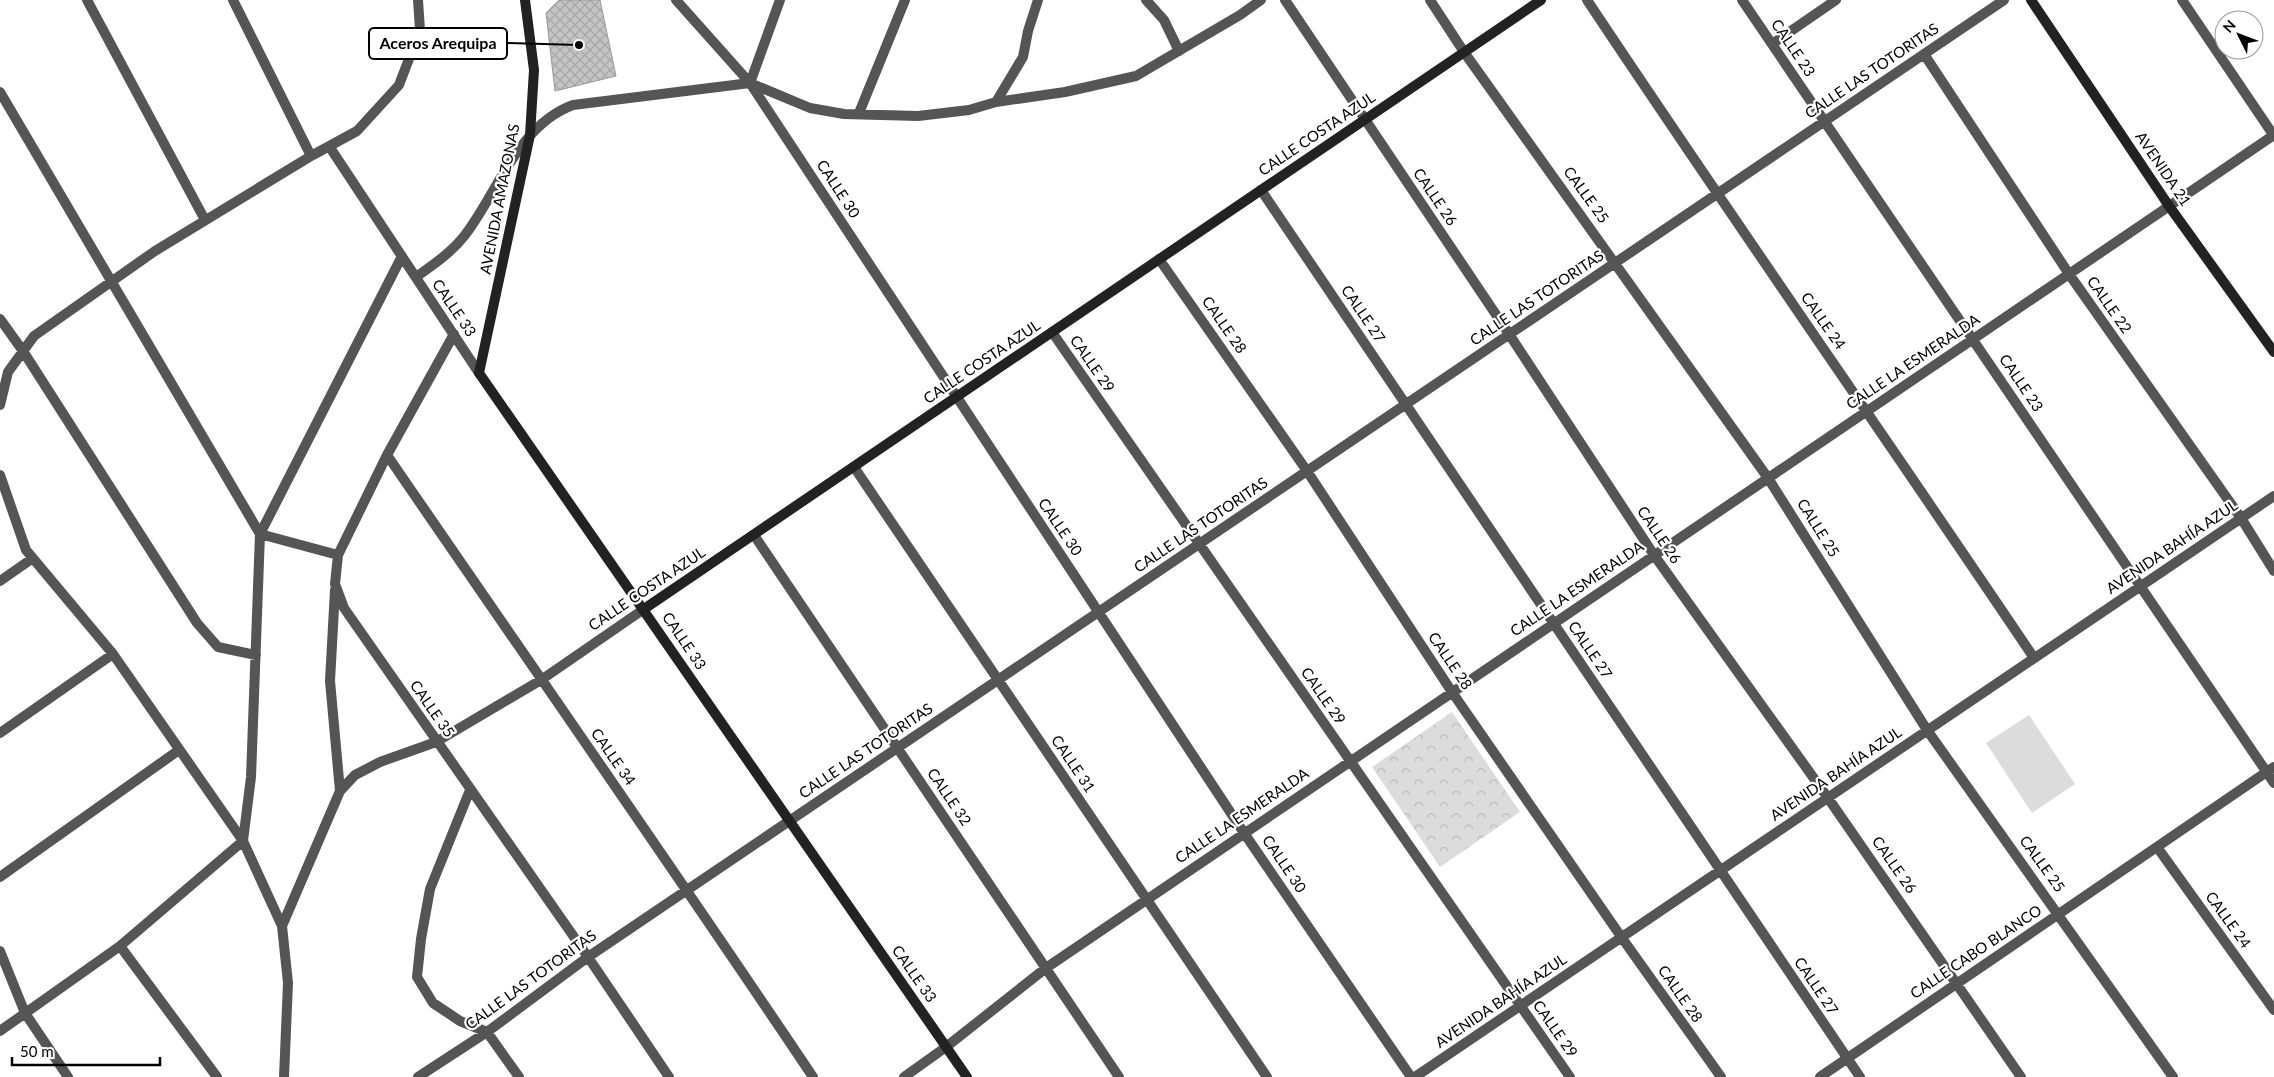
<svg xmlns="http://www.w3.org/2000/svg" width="2274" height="1077" viewBox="0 0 2274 1077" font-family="Lato,sans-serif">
<defs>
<pattern id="forest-crowns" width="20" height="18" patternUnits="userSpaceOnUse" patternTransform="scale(1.25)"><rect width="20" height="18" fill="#dcdcdc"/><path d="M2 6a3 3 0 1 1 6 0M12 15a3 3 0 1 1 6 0" fill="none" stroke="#bbb"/></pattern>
<pattern id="building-cross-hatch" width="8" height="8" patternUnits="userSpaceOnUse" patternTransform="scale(1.25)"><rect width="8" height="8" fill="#c4c4c4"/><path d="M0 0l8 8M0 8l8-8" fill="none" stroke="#a7a7a7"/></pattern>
</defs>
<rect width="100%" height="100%" fill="#fff"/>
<path fill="url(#forest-crowns)" d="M1452,712L1520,812L1440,867L1372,767Z"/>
<path fill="#dcdcdc" d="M2029,715L2075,784L2032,813L1986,743Z"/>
<path fill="url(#building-cross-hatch)" stroke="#999" d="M559,0H600L616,76L555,91L546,13Z"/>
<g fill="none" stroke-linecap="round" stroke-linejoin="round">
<path stroke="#555" stroke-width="10" d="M87,0L205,220
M233,0L311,156
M676,0L750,83L1244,833L1411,1077
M1146,0L1164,20L1179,51
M1285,0L1509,334L1654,555L1828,798L2021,1077
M1430,0L1464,52L1768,478L1927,730L2173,1077
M1587,0C1734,221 1886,438 2034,658
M1742,0L2274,783
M2182,0L2274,136
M1772,44L1836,0
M1924,54L2069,274L2241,518L2274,571
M750,83L780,0
M0,92L260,534L338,555
M996,102L1023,57L1028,31L1038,0
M859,113L905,0
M329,146L479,373
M1261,190L1860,1077
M1159,259L1307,471L1452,692L1622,938L1721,1077
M416,277C433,265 452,252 465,235C498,192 518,125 573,105L750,83L810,108L844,114L918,116L969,110L996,102L1065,92L1136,76L1240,15L1261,0
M0,319L23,351L197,623L218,647L256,655
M1052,332L1570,1077
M454,334L387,455L338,555L335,584L344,608L588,957L669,1077
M0,405L8,372L34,336L155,251L311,156L357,131L399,85L420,30L418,0
M387,455C529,662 673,868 813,1077
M854,467L1267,1077
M0,475L26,550L113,654L243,841L282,926L288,983L284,1077
M754,535L1119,1077
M0,581L33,558
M335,590L330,681L340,791
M0,733L113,654
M470,790L430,889L421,939L417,977L433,1003L460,1021L487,1032L519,1077
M2157,847L2274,1010
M0,877L179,750
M282,926L340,791L355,775L380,762L436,742L541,680L644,609
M120,946L217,1077
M0,951L25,1013L68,1077
M0,1031L120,946L243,841L251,777L260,534L402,256
M418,1077L487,1032L588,957L2004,0
M904,1077L946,1047L1046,968L2274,135
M1415,1077L2274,496
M1820,1077L2274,767"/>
<path stroke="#222" stroke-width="10" d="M525,0L534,70L530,135L479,373L967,1077
M2031,0L2169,206L2274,352
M644,609L1541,0"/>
</g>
<g text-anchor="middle" stroke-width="4.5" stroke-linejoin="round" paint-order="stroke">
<g font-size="15" fill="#000" stroke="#fff">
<text transform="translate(1793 48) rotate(56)" y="5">CALLE 23</text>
<text transform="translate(1872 71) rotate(-34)" y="5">CALLE LAS TOTORITAS</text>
<text transform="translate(1317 134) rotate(-34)" y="5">CALLE COSTA AZUL</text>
<text transform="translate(2163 169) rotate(56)" y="5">AVENIDA 21</text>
<text transform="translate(838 189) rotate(57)" y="5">CALLE 30</text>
<text transform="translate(1586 195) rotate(54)" y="5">CALLE 25</text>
<text transform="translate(1435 197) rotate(56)" y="5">CALLE 26</text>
<text transform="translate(500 199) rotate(-79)" y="5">AVENIDA AMAZONAS</text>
<text transform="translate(1537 298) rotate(-34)" y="5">CALLE LAS TOTORITAS</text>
<text transform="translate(2109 305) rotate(55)" y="5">CALLE 22</text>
<text transform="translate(454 308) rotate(56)" y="5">CALLE 33</text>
<text transform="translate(1363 314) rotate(56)" y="5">CALLE 27</text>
<text transform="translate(1823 321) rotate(55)" y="5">CALLE 24</text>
<text transform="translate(1224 325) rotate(55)" y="5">CALLE 28</text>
<text transform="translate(982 362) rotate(-34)" y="5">CALLE COSTA AZUL</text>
<text transform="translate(1913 362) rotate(-34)" y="5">CALLE LA ESMERALDA</text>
<text transform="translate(1092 364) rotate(55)" y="5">CALLE 29</text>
<text transform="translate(2021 383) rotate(56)" y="5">CALLE 23</text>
<text transform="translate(1201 525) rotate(-34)" y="5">CALLE LAS TOTORITAS</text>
<text transform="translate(1060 527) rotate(56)" y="5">CALLE 30</text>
<text transform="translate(1818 528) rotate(58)" y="5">CALLE 25</text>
<text transform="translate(1659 535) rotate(56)" y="5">CALLE 26</text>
<text transform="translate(2172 547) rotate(-34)" y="5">AVENIDA BAHÍA AZUL</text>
<text transform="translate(647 589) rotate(-34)" y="5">CALLE COSTA AZUL</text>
<text transform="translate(1577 589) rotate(-34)" y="5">CALLE LA ESMERALDA</text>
<text transform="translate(684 641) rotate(56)" y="5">CALLE 33</text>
<text transform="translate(1590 650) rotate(56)" y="5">CALLE 27</text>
<text transform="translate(1450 661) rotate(56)" y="5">CALLE 28</text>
<text transform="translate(1323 696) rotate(55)" y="5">CALLE 29</text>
<text transform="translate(432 709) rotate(55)" y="5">CALLE 35</text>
<text transform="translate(866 751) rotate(-34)" y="5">CALLE LAS TOTORITAS</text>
<text transform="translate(613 757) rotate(55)" y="5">CALLE 34</text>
<text transform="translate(1073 764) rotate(56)" y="5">CALLE 31</text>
<text transform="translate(1836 774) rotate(-34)" y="5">AVENIDA BAHÍA AZUL</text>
<text transform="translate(949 797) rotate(56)" y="5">CALLE 32</text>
<text transform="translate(1242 816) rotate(-34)" y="5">CALLE LA ESMERALDA</text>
<text transform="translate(1284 864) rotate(56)" y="5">CALLE 30</text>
<text transform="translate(2042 864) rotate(54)" y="5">CALLE 25</text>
<text transform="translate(1894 865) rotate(55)" y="5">CALLE 26</text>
<text transform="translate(2228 920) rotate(54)" y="5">CALLE 24</text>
<text transform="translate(1976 952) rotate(-34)" y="5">CALLE CABO BLANCO</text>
<text transform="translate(914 974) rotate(55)" y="5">CALLE 33</text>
<text transform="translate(531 980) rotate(-36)" y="5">CALLE LAS TOTORITAS</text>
<text transform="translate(1816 986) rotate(56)" y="5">CALLE 27</text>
<text transform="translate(1680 994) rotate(55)" y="5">CALLE 28</text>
<text transform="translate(1501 1001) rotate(-34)" y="5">AVENIDA BAHÍA AZUL</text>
<text transform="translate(1555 1029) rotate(55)" y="5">CALLE 29</text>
</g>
</g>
<path fill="none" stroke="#000" stroke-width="2" d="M579 45L507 43"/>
<circle fill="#000" stroke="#fff" stroke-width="2" cx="579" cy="45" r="5"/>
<rect fill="#fff" stroke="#000" stroke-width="2" x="369" y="28" width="138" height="31" rx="5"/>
<g font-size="16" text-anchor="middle" font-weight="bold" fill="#000">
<text x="438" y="49">Aceros Arequipa</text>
</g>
<g transform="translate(2239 35) rotate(312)"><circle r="24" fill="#ffffff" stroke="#999999"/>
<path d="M0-4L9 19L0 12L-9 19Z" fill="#000000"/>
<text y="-8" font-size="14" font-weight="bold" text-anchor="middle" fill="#000000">N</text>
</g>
<path d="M12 1057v8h148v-8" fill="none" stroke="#000000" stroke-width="2.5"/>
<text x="20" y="1057" font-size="15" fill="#000000" stroke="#ffffff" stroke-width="4" paint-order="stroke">50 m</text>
</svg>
